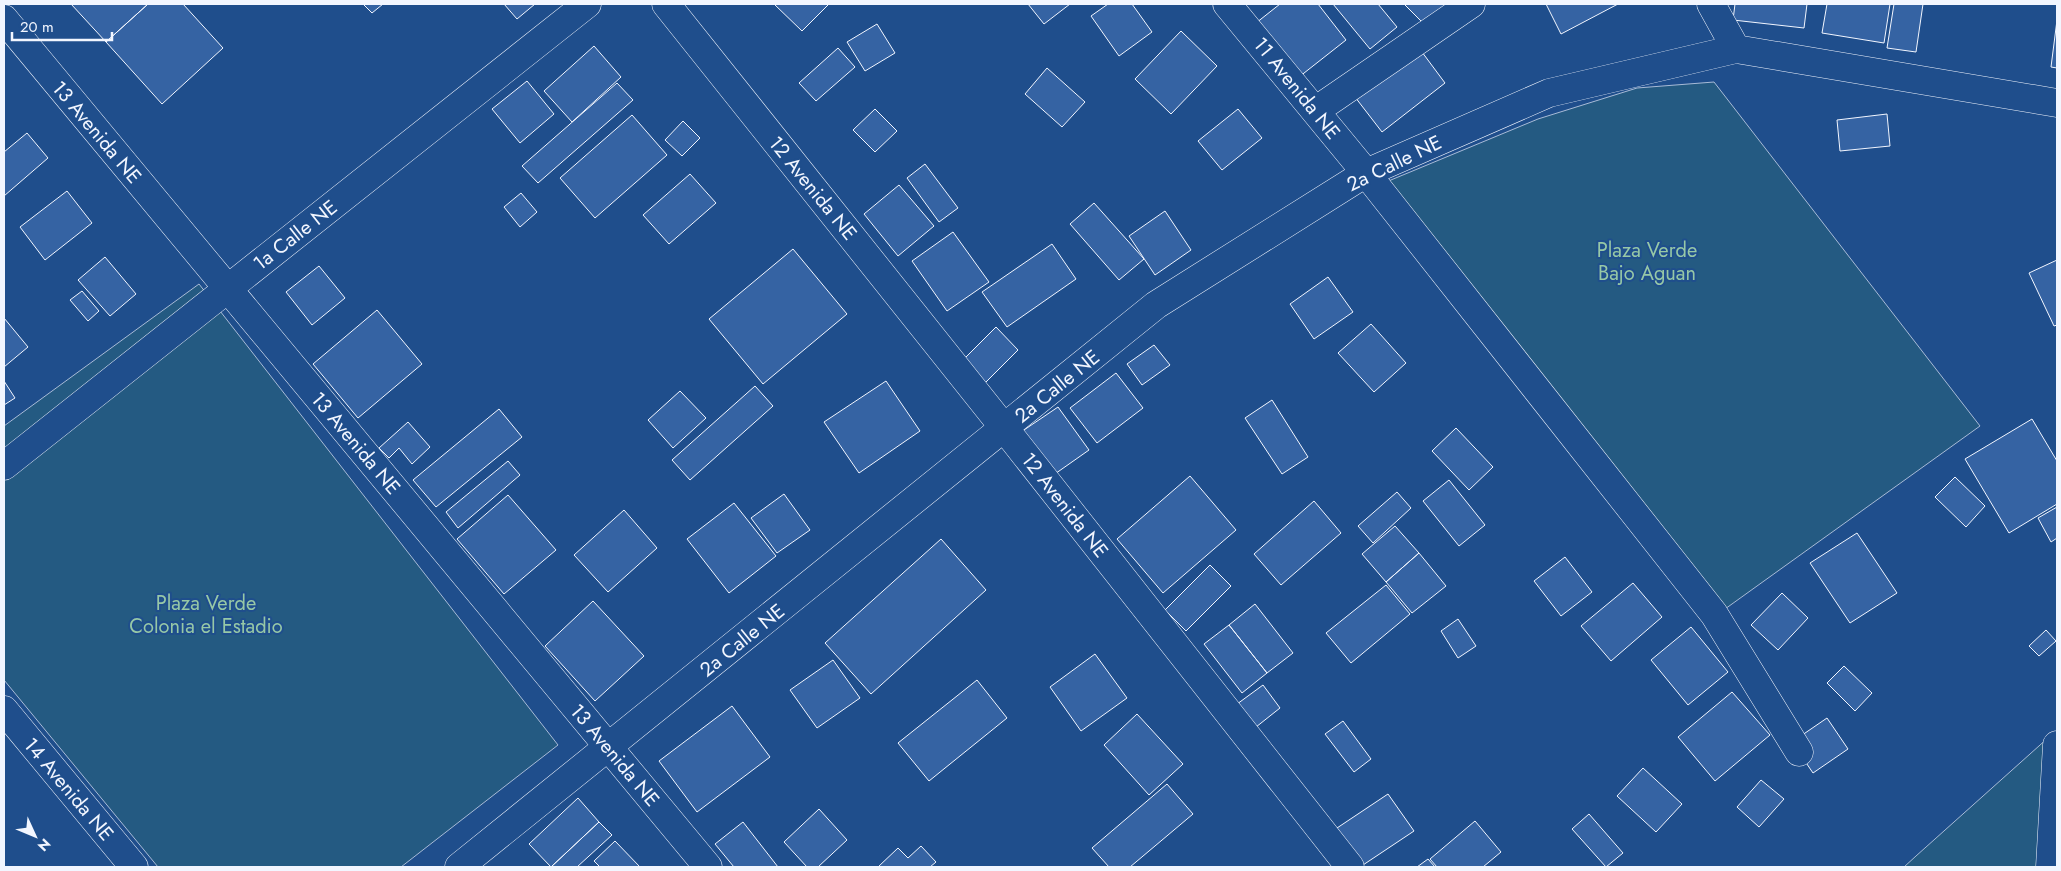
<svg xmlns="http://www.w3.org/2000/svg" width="2061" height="871" viewBox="0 0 2061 871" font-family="Jost,sans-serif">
<rect width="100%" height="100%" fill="#1f4e8c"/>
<path fill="#245a82" stroke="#a8bbd7" d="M1714,82L1980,426L1725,609L1374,187L1538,119L1637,88Z
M199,284L558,745L401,867H158L4,680V426Z
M2049,737L2040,867H1904L1916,856Z"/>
<path fill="#3563a3" stroke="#f2f6ff" d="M71,4H148L106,42Z
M148,4H183L223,48L162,104L106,42Z
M363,4H383L372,13Z
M504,4H535L517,19Z
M774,4H829L802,31Z
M1028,4H1070L1044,24Z
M1108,4H1132L1152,32L1119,56L1091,16Z
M1280,4H1318L1346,40L1299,77L1256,23Z
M1333,4H1378L1397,27L1370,49Z
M1404,4H1445L1447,6L1427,27Z
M1546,4H1618L1561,34Z
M1735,4H1807L1804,28L1733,20Z
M1827,4H1890L1884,43L1822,33Z
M1894,4H1923L1916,52L1887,48Z
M2057,20V68L2051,67Z
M877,24L895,53L865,71L847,42Z
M1181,31L1217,66L1171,114L1135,79Z
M594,46L621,77L572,122L544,91Z
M838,48L855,67L816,101L799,83Z
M1419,48L1445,83L1382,132L1355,97Z
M1047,68L1085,102L1062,127L1025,94Z
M527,81L554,114L520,143L492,109Z
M617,83L633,100L538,183L522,166Z
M875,109L897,131L875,152L853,130Z
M1238,109L1262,138L1222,170L1198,141Z
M1887,114L1890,146L1840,151L1837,120Z
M632,115L667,155L595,218L560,178Z
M683,121L700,138L682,156L665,140Z
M27,133L48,158L4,196V152Z
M925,164L958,208L939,222L907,178Z
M690,174L716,203L669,244L643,215Z
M899,185L934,226L898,256L864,214Z
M67,191L92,223L45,260L20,227Z
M521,193L537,212L520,227L504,207Z
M1094,203L1144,259L1119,280L1070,224Z
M1165,211L1191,250L1155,275L1129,236Z
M953,232L989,282L947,311L912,261Z
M1052,244L1076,279L1007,327L982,292Z
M793,249L847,314L763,384L709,319Z
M105,257L136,294L110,316L78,280Z
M2057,260V325L2054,326L2029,273Z
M319,266L345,298L312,325L286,292Z
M1328,277L1353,312L1314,339L1290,304Z
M82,291L99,311L88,321L70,300Z
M377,310L422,364L358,418L313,364Z
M4,318L28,347L4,367Z
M1371,324L1406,363L1374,392L1338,353Z
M996,327L1018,350L985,383L963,360Z
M1154,345L1170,365L1142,385L1127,364Z
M1116,373L1143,408L1097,443L1070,408Z
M4,381L15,398L4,405Z
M886,381L920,431L859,473L824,422Z
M755,386L773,406L690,480L672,460Z
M680,391L706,418L673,448L648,420Z
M1272,400L1308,457L1282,474L1245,418Z
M1058,407L1089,450L1052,476L1021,432Z
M499,409L522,437L436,507L413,480Z
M2032,419L2057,461V504L2009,533L1965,459Z
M408,422L430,447L412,464L399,448L389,458L379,448Z
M1456,428L1493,467L1469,490L1432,451Z
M508,461L520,475L458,528L446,512Z
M1190,476L1236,530L1163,593L1117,539Z
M1955,477L1985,506L1966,527L1935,497Z
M1449,480L1485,525L1459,546L1423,501Z
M1397,492L1411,508L1373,543L1358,526Z
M784,494L810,530L777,553L751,518Z
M508,495L556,550L504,594L457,539Z
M1314,501L1341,533L1281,585L1254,554Z
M734,503L776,556L729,593L687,539Z
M2057,507V538L2051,542L2038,518Z
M624,510L657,548L608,592L574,555Z
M1395,526L1419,553L1386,582L1362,554Z
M1857,533L1897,593L1850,623L1810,563Z
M941,539L986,590L871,694L825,643Z
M1419,553L1446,586L1412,613L1386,582Z
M1565,557L1592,592L1561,616L1534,581Z
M1210,565L1231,586L1186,631L1165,610Z
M1633,583L1662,617L1611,661L1581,626Z
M1386,585L1410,614L1351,663L1326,633Z
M1782,593L1808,618L1778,650L1751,625Z
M593,601L644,656L595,701L545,646Z
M1255,604L1293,653L1267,673L1229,625Z
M1458,619L1476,646L1458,658L1441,631Z
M1229,625L1267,673L1242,693L1204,644Z
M1691,627L1728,672L1688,705L1651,660Z
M2046,630L2056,641L2039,656L2029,646Z
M1095,654L1127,698L1081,731L1050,687Z
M833,660L860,698L817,728L790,690Z
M1844,666L1872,693L1855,711L1827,683Z
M977,680L1007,718L929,781L898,743Z
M1263,685L1280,708L1251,731L1233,707Z
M1732,692L1770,735L1715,781L1678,737Z
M732,706L770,757L697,812L659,761Z
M1137,714L1183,764L1149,795L1104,745Z
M1827,718L1848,749L1813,773L1792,742Z
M1343,721L1371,759L1354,772L1325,734Z
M1643,768L1682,804L1656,832L1617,796Z
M1761,780L1784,799L1759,827L1737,807Z
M1167,784L1193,814L1130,867H1109L1092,848Z
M1388,794L1414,831L1360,867L1334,830Z
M578,798L599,822L551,867L529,844Z
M819,809L847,840L818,867H807L784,842Z
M1589,814L1623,853L1606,867L1572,829Z
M1475,821L1501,852L1483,867H1437L1430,859Z
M599,822L612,835L577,867H551Z
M743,822L778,867H734L715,844Z
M615,841L640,867H600L594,861Z
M921,846L936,862L930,867H878L898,848L908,858Z
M1428,859L1435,867H1417Z"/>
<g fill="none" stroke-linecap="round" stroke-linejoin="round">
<g stroke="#f2f6ff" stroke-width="29">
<path id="street" d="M666,4L1005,429L1350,867
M1227,4L1366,173L1714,614L1799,752
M1711,4L1736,49
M4,19L708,867
M1315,111L1471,4
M4,466L587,4
M4,710L134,867
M459,867L1156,305L1366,173L1549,93L1736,49L2057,103
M2050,867L2057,745"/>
</g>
<use href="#street" stroke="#1f4e8c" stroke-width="28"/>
</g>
<g text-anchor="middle" stroke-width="4" stroke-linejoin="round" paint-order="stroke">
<g font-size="20" fill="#f2f6ff" stroke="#1f4e8c">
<text transform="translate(1297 88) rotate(51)" y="7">11 Avenida NE</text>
<text transform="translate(97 132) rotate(50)" y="7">13 Avenida NE</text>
<text transform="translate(1394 163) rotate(-26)" y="7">2a Calle NE</text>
<text transform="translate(813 188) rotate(51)" y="7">12 Avenida NE</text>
<text transform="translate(295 235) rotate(-38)" y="7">1a Calle NE</text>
<text transform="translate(1057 386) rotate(-39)" y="7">2a Calle NE</text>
<text transform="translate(356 443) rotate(50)" y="7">13 Avenida NE</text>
<text transform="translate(1065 505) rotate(52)" y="7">12 Avenida NE</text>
<text transform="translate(742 640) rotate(-39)" y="7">2a Calle NE</text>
<text transform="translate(615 755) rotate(50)" y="7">13 Avenida NE</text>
<text transform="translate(69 789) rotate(50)" y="7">14 Avenida NE</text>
</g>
<g font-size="20" fill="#97c8a6" stroke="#1f4e8c">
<text x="1647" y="257">Plaza Verde<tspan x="1647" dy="23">Bajo Aguan</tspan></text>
<text x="206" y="610">Plaza Verde<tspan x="206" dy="23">Colonia el Estadio</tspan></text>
</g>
</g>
<rect width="2061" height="871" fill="none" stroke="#f2f6ff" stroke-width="10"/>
<g transform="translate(35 836) rotate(134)" stroke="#1f4e8c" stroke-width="4" paint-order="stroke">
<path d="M0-4L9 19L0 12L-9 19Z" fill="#f2f6ff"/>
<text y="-8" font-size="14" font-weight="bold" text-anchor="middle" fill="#f2f6ff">N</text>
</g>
<path d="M12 32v8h100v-8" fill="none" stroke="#f2f6ff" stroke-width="2.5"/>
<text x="20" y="32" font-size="15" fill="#f2f6ff" stroke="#1f4e8c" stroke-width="4" paint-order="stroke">20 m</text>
</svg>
